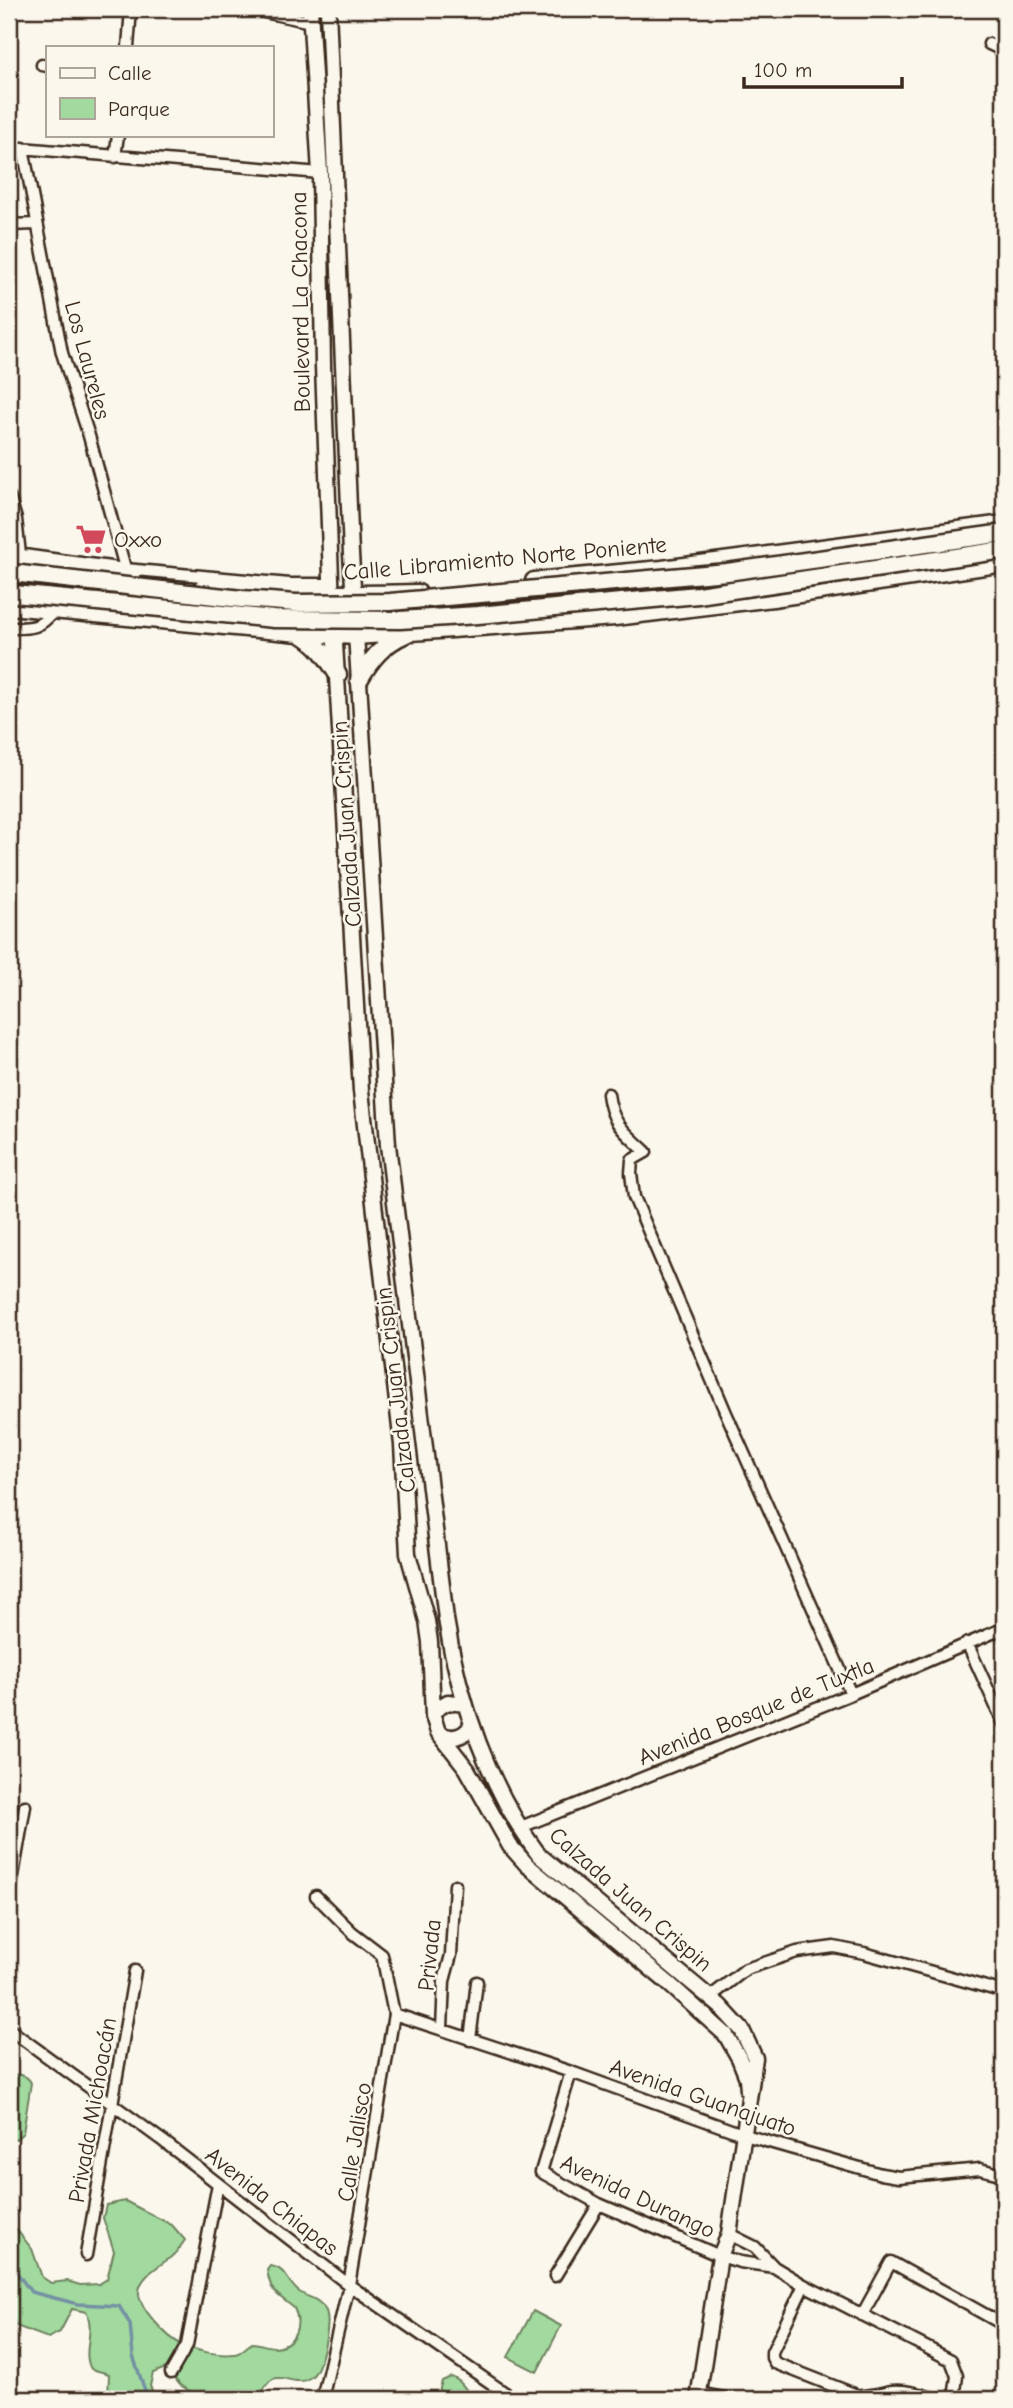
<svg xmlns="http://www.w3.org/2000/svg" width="1013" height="2408" viewBox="0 0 1013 2408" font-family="'Comic Neue',sans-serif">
<rect width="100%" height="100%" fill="#fbf7ec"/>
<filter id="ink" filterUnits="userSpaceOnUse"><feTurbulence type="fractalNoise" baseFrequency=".0143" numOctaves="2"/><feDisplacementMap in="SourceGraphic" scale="14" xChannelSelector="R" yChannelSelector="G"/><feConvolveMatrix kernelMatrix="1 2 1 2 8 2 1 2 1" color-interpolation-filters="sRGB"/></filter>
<g filter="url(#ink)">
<path fill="#a1d99f" stroke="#6e825e" stroke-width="2" d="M9,2075C18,2074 27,2074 31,2083L23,2133L16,2139L9,2138Z
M125,2201L172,2225L185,2240C181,2246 177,2252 171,2257C160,2266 141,2275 139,2291C137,2307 168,2338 181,2344C196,2351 218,2356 234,2354C242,2353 245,2347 252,2343C259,2343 267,2347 275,2347C296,2345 302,2324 294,2308C276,2293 271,2294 267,2270L270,2266C288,2268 287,2285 301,2293C311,2299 320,2299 326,2311C331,2323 322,2369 311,2377C290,2392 273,2358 260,2399H203L180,2385L166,2368L153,2373L150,2386L156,2399H108L109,2374L91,2369C81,2352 96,2330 86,2312L72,2309L60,2332L48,2338L16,2326L9,2309V2220L32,2249L42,2277L51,2283L67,2281L80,2285L99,2284L107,2279L114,2251L103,2218L106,2205Z
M533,2311L561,2326L537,2372L508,2357Z
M451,2377C461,2380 467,2390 471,2399H441L440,2388L442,2381Z"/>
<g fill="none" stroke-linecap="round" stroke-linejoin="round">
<path stroke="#7491a3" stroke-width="3.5" d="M9,2262L31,2292L78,2304L119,2306L130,2324L133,2356L148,2399"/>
<g stroke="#3b2a1e" stroke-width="15">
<path id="minor" d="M250,9L311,22
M989,44L1004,51
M128,47L131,9
M42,65L47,66
M9,147L320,173
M23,148L62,353L89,436L128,579
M115,157L118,135
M9,225L37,224
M9,496L16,519L20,554
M9,553L125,569L290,584H331
M9,628C32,628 39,629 54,611
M608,1094C612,1125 625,1132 646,1152L632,1160L631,1173L634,1197L726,1413L851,1694
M967,1643L1004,1724
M521,1827L851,1694L1004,1628
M316,1896L352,1932L382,1955L394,2014L349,2285L322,2399
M9,1899L25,1806
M710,1997L746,1969L797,1952L834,1947L864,1953L1004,1992
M394,2014L571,2072L745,2135L881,2174L899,2177L980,2169L1004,2175
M9,2029L163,2141L349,2285L514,2399
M442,2029L444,1981L451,1955L455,1885
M470,2040L477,1982
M571,2072L541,2172L599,2204L720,2256L740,2262L774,2267
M729,2234L755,2247L774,2267L804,2285L951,2360L957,2376L954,2399
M86,2255L135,1971
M555,2276L599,2204
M804,2285L772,2352V2358L775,2363L859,2396C871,2396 880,2393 892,2391C908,2390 921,2394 936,2399
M862,2315L891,2262L1004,2325
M171,2373L187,2345L218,2184
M698,2393L730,2399"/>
</g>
<g stroke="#3b2a1e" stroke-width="19">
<path id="secondary" d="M310,9L320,173L323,366L332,605
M328,9L351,554L388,1145L446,1619C458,1699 490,1790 539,1855L720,2006L742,2030L755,2058L729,2234L720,2256L698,2399
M334,626L361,1091L402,1445L408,1554L427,1621L430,1642L433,1716L438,1732L467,1769L510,1846L527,1865L668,1983L726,2035L739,2058L747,2078L748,2091
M433,1711L448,1702L465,1704
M439,1733C452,1741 464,1737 472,1725"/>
</g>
<g stroke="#3b2a1e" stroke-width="21">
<path id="primary" d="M9,563L41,566L132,579
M534,581L662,569L1004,524
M203,587C275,595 346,595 418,593
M9,606L299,633L356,636L615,617L773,598L1004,563
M301,634C320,645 327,658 338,675
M359,680C371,659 383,644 406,634"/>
</g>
<use href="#minor" stroke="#fbf7ec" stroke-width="10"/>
<use href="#secondary" stroke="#fbf7ec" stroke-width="14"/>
<use href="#primary" stroke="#fbf7ec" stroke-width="16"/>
<g stroke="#3b2a1e" stroke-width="21" stroke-linecap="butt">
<path id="trunk-bridge" d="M12,573L242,599L296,603L390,602L727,572L1004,533
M14,594L274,619L400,620L478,615L698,595L1004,550"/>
</g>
<use href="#trunk-bridge" stroke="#fbf7ec" stroke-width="16"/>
</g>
</g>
<defs>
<g id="supermarket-bare" transform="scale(2.415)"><path d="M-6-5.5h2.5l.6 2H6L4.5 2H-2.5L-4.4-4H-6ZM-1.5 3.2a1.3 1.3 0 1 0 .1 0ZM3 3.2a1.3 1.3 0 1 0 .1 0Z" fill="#d1495b" stroke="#fbf7ec" stroke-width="2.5" paint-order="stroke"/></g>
</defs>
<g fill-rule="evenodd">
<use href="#supermarket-bare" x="91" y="539"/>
</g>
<g text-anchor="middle" stroke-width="5" stroke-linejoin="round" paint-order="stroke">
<g font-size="23" fill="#3b2a1e" stroke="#fbf7ec">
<text transform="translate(300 302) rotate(-91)" y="8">Boulevard La Chacona</text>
<text transform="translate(88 360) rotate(75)" y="8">Los Laureles</text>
<text transform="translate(505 558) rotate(-5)" y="8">Calle Libramiento Norte Poniente</text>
<text transform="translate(346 824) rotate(-94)" y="8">Calzada Juan Crispin</text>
<text transform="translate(395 1390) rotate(-97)" y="8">Calzada Juan Crispin</text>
<text transform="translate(756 1711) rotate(-22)" y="8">Avenida Bosque de Tuxtla</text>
<text transform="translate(631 1899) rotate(41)" y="8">Calzada Juan Crispin</text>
<text transform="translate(429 1955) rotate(-84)" y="8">Privada</text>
<text transform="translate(703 2097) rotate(19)" y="8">Avenida Guanajuato</text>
<text transform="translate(92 2110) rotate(-80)" y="8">Privada Michoacán</text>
<text transform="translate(354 2142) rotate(-81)" y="8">Calle Jalisco</text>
<text transform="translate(638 2196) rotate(25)" y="8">Avenida Durango</text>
<text transform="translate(272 2201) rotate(38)" y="8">Avenida Chiapas</text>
</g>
<g font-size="23" fill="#3b2a1e" stroke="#fbf7ec" text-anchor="start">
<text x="114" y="547">Oxxo</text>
</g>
</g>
<rect width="1013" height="2408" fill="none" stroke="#fbf7ec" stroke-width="35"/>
<rect x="18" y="18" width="978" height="2373" fill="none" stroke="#3b2a1e" stroke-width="2.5" filter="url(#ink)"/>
<rect x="46" y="46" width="228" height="91" fill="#fbf7ec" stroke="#aea59a" stroke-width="2"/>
<rect x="60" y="68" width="35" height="10" fill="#fbf7ec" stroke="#aea59a" stroke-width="2"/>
<text x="108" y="80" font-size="21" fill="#3b2a1e">Calle</text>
<rect x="60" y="98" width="35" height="21" fill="#a1d99f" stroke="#aea59a" stroke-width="2"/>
<text x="108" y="116" font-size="21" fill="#3b2a1e">Parque</text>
<path d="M744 77v10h158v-10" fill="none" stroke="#3b2a1e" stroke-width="3.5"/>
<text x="754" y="77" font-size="21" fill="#3b2a1e" stroke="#fbf7ec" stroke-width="5" paint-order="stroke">100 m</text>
</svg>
